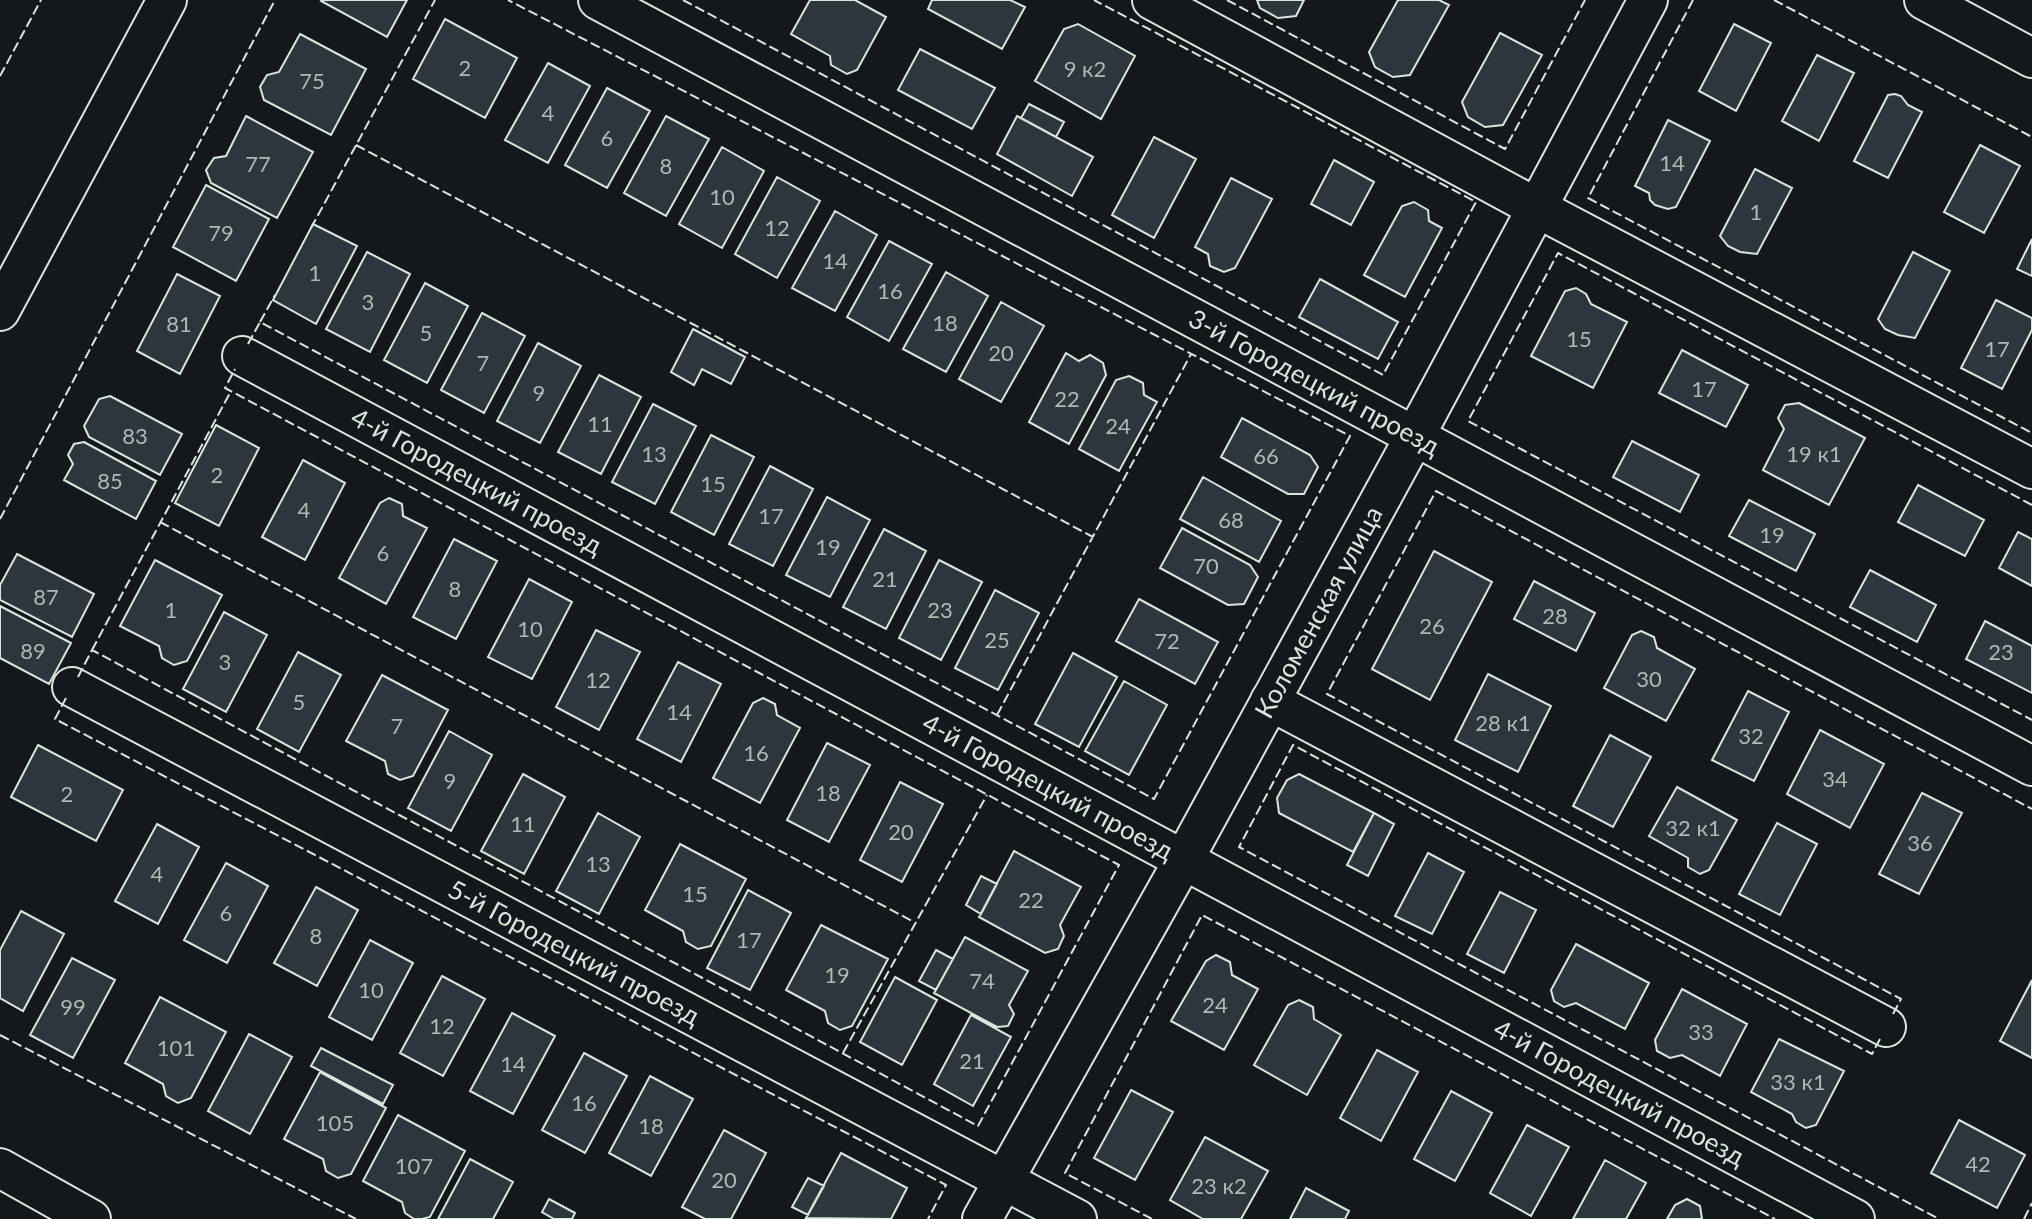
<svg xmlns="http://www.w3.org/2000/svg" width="2032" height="1219" viewBox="0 0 2032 1219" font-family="Lato,sans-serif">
<rect width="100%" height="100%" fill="#14181c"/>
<path fill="#2c363c" stroke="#d8e6dc" stroke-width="2" d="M322,0H407L387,37L321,1Z
M810,0H855L886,17L857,70L847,74L831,65L830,56L791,34Z
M932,0H1010L1025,7L1002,49L928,9Z
M1257,0H1304L1296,16L1278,18L1260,8Z
M1398,0H1439L1449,5L1410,75L1393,77L1375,67L1369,52Z
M445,19L517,58L485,118L413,79Z
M1078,24L1135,56L1101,119L1035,81L1064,29Z
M1734,24L1771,43L1736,111L1699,91Z
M1500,33L1542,55L1503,125L1485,127L1468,117L1462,102Z
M300,34L366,69L331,135L264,100L260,87L267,75L279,72Z
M920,49L995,88L972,129L898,90Z
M1817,55L1854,73L1819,141L1782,121Z
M548,63L590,86L548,163L505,140Z
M607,88L650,111L607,188L565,165Z
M1895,94L1901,96L1908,105L1922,112L1888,178L1854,161L1888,95Z
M1029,104L1064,122L1056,137L1021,118Z
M246,116L313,152L277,218L211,183L206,170L214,158L226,156Z
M666,116L709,139L666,216L624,193Z
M1017,116L1093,157L1072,196L997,154Z
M1668,120L1710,141L1676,207L1668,209L1655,205L1650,200L1649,193L1635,186Z
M1154,137L1196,159L1154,238L1112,215Z
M1980,145L2020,166L1984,233L1944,212Z
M722,147L764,171L722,248L679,224Z
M1334,160L1374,182L1351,225L1311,204Z
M1755,169L1792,188L1757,254L1740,252L1728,246L1720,236Z
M777,177L820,201L777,278L735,254Z
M1231,178L1272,199L1235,268L1224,272L1210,266L1208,254L1195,247Z
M206,185L269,219L236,281L173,247Z
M1414,202L1428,210L1429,221L1442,228L1405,297L1364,275L1402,206Z
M835,211L877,235L835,311L792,288Z
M313,224L357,246L316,324L273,300Z
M2032,239V276L2017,269Z
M889,241L932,264L889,341L847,317Z
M367,252L410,274L370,352L326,329Z
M1913,252L1950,271L1915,338L1898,335L1885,329L1878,319Z
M946,272L988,296L946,372L903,349Z
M177,274L220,296L180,374L137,351Z
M1320,279L1398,322L1378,359L1299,317Z
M425,283L468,306L427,383L384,360Z
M1576,288L1586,294L1591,304L1627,322L1593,388L1531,356L1565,291Z
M1996,300L2032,318V330L2002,389L1961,368Z
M1001,302L1044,326L1001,402L959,379Z
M482,313L525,336L484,413L441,390Z
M693,329L745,357L731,384L702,369L694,385L671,372Z
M538,343L581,366L540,443L497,421Z
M1682,350L1748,385L1726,427L1659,393Z
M1066,353L1079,361L1090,355L1103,363L1106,375L1069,444L1029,422Z
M599,375L641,397L601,474L558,452Z
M1129,376L1143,383L1144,395L1157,402L1119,471L1079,449L1116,380Z
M110,396L182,434L160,475L89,437L84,426L99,399Z
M1799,403L1865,438L1829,505L1763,470L1784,429L1778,418L1785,405Z
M653,404L696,426L655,504L612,482Z
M1242,418L1310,455L1318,467L1304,494H1288L1221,457Z
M216,425L259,448L219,526L175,503Z
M711,435L754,457L714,535L671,512Z
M1632,441L1699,475L1680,512L1613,477Z
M84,442L156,481L136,519L64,480L73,464L68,455L74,444Z
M303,460L345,483L305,560L262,537Z
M770,466L813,489L773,566L729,544Z
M1203,477L1281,521L1259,562L1180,519Z
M1918,485L1984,520L1965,556L1898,522Z
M827,497L870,520L830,597L786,575Z
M389,498L402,504L403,516L427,528L386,604L339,578L380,503Z
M1749,500L1815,534L1796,571L1729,536Z
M1182,528L1250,565L1258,577L1244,604L1228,605L1160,568Z
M884,529L926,551L886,629L843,607Z
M2018,532L2032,539V586L1999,568Z
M454,539L497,561L456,639L413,617Z
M1434,551L1492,582L1430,700L1372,669Z
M17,554L94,594L72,637L0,600V585Z
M155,560L222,595L187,661L174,665L162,658L159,646L120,626Z
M939,560L982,582L941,660L899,638Z
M1870,570L1936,605L1917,642L1850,607Z
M529,579L572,602L532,679L488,657Z
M1534,581L1595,613L1576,651L1514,619Z
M995,590L1039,613L998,690L955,668Z
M1139,599L1218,642L1195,684L1116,641Z
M0,606L71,643L49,684L0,658Z
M224,612L267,635L226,712L183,689Z
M1985,621L2032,646V693L1966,659Z
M596,630L640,652L599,730L556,707Z
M1641,631L1654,637L1657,648L1695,669L1666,721L1604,688L1632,635Z
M298,652L341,675L299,752L257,729Z
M1073,653L1117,677L1079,747L1035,724Z
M678,662L721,684L681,762L637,739Z
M1488,674L1551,706L1518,772L1455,740Z
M382,675L448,710L413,776L400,780L388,774L385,761L346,741Z
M1124,681L1167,705L1129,775L1085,751Z
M1748,691L1789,712L1754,781L1712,760Z
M763,698L775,704L777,715L800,728L760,803L713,778L753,703Z
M1820,730L1884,764L1850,828L1787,794Z
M449,731L492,755L451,831L408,808Z
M1610,735L1651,757L1613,827L1573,806Z
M827,743L870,765L829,842L787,820Z
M38,745L123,790L96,841L11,797Z
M523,774L565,797L524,874L481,851Z
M1299,774L1374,813L1353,852L1279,813L1277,798L1287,780Z
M900,782L943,804L902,882L860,860Z
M1677,787L1737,820L1709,870L1700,874L1688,867V858L1649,836Z
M1922,793L1962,813L1919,894L1879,874Z
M598,813L640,837L599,914L556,891Z
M1374,813L1394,824L1368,876L1347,865Z
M1777,823L1817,844L1780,915L1739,894Z
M157,824L199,847L158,924L115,901Z
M680,844L746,879L711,946L698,949L686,942L683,931L645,910Z
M1014,851L1081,887L1060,925L1064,936L1058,949L1045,953L979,917Z
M1428,853L1464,872L1432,934L1395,916Z
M226,863L268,886L227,963L184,940Z
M981,876L997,884L981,914L966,905Z
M316,887L358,910L317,986L274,963Z
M748,890L791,913L750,990L707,968Z
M1500,892L1536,910L1504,973L1467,954Z
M21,911L64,934L23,1011L0,998V950Z
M821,925L888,959L852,1026L840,1030L828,1023L825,1011L786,990Z
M965,937L1028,971L1009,1005L1014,1014L1008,1026L997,1027L934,993Z
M370,940L413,963L372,1040L329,1017Z
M1576,944L1649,983L1625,1029L1576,1003L1564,1007L1554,1001L1551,990Z
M936,950L953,959L936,990L919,981Z
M1216,955L1230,962L1232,975L1258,989L1224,1050L1171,1021L1206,961Z
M72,958L115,980L73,1058L30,1035Z
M442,976L485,999L443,1076L400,1053Z
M895,977L937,1000L902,1065L860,1042Z
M2032,980V1058L2000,1041Z
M1682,989L1747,1024L1720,1076L1682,1055L1670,1058L1657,1051L1655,1040Z
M160,997L226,1032L191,1098L178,1103L166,1096L163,1084L125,1063Z
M1299,1000L1313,1007L1314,1019L1341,1035L1307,1095L1254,1065L1288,1005Z
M512,1013L555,1036L513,1114L470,1091Z
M971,1015L1011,1037L973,1106L934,1084Z
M249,1034L292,1057L250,1134L208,1111Z
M1779,1039L1844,1071L1816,1125L1806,1128L1796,1122L1792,1114L1751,1092Z
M321,1048L393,1085L383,1104L311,1066Z
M1377,1050L1418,1072L1381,1141L1340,1118Z
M584,1053L627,1076L585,1153L542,1130Z
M320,1072L386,1108L351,1174L338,1178L326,1171L323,1159L284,1139Z
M650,1076L693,1099L651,1176L609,1153Z
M1131,1090L1173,1112L1135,1180L1094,1158Z
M1451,1091L1492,1113L1455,1181L1414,1159Z
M398,1115L465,1151L430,1217L422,1219H414L405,1213L402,1202L363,1181Z
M1959,1120L2025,1155L1997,1208L1931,1173Z
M1527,1125L1569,1147L1531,1216L1490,1193Z
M724,1130L766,1153L731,1219H705L682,1207Z
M1205,1137L1268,1171L1241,1219H1203L1170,1200Z
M841,1153L907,1188L891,1219L806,1218Z
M470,1159L513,1182L493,1219H438Z
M1605,1160L1646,1183L1626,1219H1573Z
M808,1178L824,1186L808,1215L792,1207Z
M1306,1188L1349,1211L1345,1219H1290Z
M549,1199L575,1213L572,1219H554L542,1212Z
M1687,1199L1700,1206L1702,1219H1667L1675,1205Z"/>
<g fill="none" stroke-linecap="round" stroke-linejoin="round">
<g stroke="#d8e6dc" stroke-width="42">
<g id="street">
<path id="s1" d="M598,0L2032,766"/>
<path d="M1152,0L1537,208L2032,469"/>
<path d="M1924,0L2032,58"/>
<path d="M0,311L167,0"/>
<path id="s2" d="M242,356L1855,1219"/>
<path id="s3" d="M72,687L1077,1219"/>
<path d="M1270,701L1886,1027"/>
<path d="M0,1168L91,1219"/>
<path id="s4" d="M982,1219L1183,861L1415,436L1648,0"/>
</g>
</g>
<use href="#street" stroke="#14181c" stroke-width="38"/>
<path stroke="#d8e6dc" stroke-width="2" stroke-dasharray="10 4" stroke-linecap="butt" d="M683,0L1383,375L1476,202L1094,0
M1227,0L1505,149L1585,0
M1693,0L1588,198L2032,433
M1774,0L2032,137
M0,76L41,0
M356,145L1093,537
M311,228L435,0
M260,322L275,295
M248,344L260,322L1154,799L1350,436L508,0
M2032,505L1558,253L1468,421L2032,720
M0,519L275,0
M160,522L914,922
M92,650L231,391
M78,677L92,650L978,1126L1119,865L225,388L235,369
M66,698L55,719L946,1185L928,1219
M997,715L1191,354
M1893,1014L1901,999L1327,694L1436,491L2032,809
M0,1035L356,1219
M1880,1039L1872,1054L1293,745L1239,847L1939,1219
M843,1053L987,795
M1152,1219L1065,1173L1202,915L1775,1219
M2024,1219L2032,1203"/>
</g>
<g text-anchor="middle" stroke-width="6" stroke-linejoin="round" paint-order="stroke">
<g font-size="22" fill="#adbab4">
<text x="465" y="76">2</text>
<text x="1085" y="77">9 к2</text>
<text x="312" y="89">75</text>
<text x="548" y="121">4</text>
<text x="607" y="146">6</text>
<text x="1672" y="171">14</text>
<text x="258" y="172">77</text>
<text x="666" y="174">8</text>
<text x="722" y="205">10</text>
<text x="1756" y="220">1</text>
<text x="777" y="236">12</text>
<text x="221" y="241">79</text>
<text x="835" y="269">14</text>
<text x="315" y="281">1</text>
<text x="890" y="299">16</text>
<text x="368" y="310">3</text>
<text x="945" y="331">18</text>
<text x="179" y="332">81</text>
<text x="426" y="341">5</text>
<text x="1579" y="347">15</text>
<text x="1997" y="357">17</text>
<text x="1001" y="361">20</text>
<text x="483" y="371">7</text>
<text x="1704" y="397">17</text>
<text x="539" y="401">9</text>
<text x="1067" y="407">22</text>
<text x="600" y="432">11</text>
<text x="1118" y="434">24</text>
<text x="135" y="444">83</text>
<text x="654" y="462">13</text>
<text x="1814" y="462">19 к1</text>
<text x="1266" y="464">66</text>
<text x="217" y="483">2</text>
<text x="110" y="489">85</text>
<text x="713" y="492">15</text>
<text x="304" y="518">4</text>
<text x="771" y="524">17</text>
<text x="1231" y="528">68</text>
<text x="1772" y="543">19</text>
<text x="828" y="555">19</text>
<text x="383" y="561">6</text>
<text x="1206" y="574">70</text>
<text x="885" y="587">21</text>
<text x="455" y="597">8</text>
<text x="46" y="605">87</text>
<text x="171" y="618">1</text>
<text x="940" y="618">23</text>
<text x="1555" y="624">28</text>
<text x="1432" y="634">26</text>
<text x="530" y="637">10</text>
<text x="997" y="648">25</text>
<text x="1167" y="649">72</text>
<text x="33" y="659">89</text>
<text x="2001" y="660">23</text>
<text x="225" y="670">3</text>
<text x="1649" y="687">30</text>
<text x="598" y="688">12</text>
<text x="299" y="710">5</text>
<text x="679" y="720">14</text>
<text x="1503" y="731">28 к1</text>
<text x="397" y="734">7</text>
<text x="1751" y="744">32</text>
<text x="756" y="761">16</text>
<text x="1835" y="787">34</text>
<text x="450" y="789">9</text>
<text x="828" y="801">18</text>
<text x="67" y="802">2</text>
<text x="523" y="832">11</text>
<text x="1693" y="836">32 к1</text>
<text x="901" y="840">20</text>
<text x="1920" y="851">36</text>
<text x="598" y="872">13</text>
<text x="157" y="882">4</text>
<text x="695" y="902">15</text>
<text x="1031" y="908">22</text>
<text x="226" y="921">6</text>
<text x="316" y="944">8</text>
<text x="749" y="948">17</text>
<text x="837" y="983">19</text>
<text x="982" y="989">74</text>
<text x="371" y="998">10</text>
<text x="1215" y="1013">24</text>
<text x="73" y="1015">99</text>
<text x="442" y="1034">12</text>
<text x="1701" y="1040">33</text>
<text x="176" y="1056">101</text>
<text x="972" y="1069">21</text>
<text x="513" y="1072">14</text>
<text x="1798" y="1090">33 к1</text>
<text x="584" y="1111">16</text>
<text x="335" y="1131">105</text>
<text x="651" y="1134">18</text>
<text x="1978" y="1172">42</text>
<text x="414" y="1174">107</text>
<text x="724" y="1188">20</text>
<text x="1219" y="1194">23 к2</text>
</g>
<g font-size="26" fill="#d8e6dc" stroke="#14181c">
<text dy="9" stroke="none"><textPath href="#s1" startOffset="812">3-й Городецкий проезд</textPath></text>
<text dy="9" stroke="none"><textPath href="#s2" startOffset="266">4-й Городецкий проезд</textPath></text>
<text dy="9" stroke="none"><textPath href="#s4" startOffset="694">Коломенская улица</textPath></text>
<text dy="9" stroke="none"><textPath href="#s2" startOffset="914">4-й Городецкий проезд</textPath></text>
<text dy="9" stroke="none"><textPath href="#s3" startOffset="568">5-й Городецкий проезд</textPath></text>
<text dy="9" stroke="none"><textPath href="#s2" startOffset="1562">4-й Городецкий проезд</textPath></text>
</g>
</g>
</svg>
